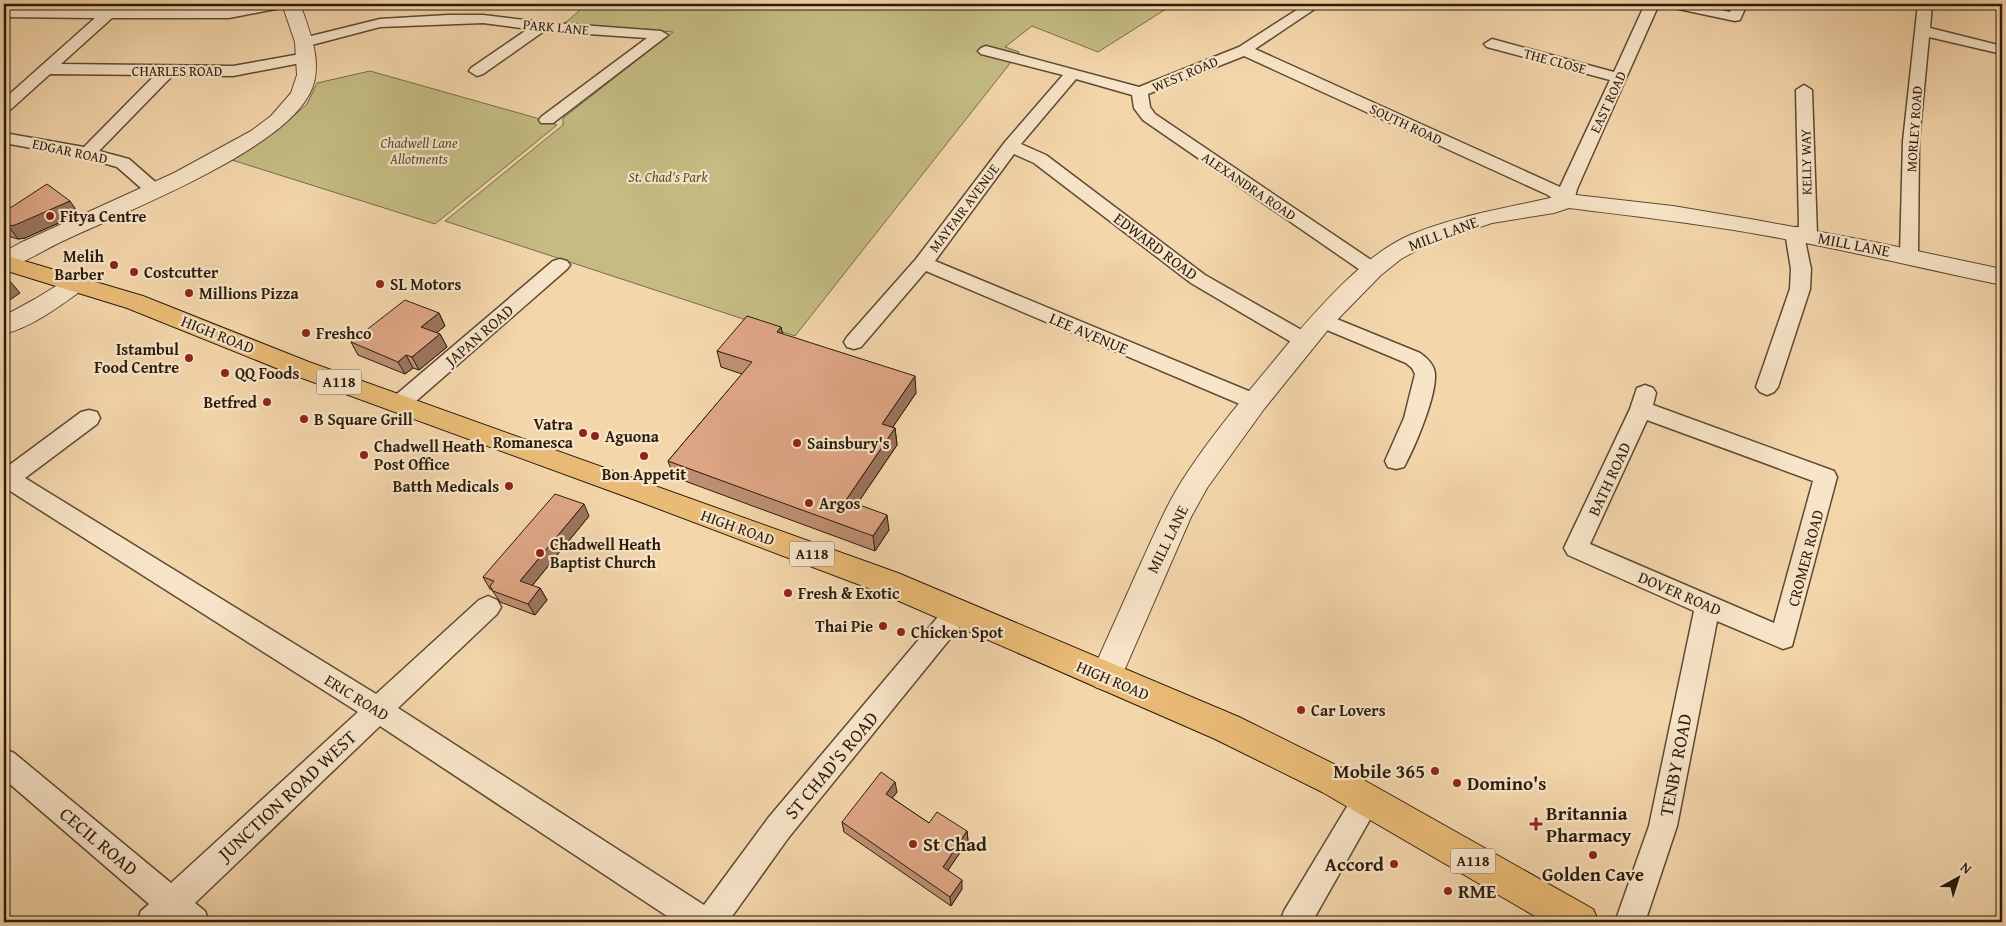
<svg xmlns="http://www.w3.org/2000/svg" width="2006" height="926" viewBox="0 0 2006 926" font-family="'Gentium Book Plus',serif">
<rect width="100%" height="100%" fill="#f4d6ab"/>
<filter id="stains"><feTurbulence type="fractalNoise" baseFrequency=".004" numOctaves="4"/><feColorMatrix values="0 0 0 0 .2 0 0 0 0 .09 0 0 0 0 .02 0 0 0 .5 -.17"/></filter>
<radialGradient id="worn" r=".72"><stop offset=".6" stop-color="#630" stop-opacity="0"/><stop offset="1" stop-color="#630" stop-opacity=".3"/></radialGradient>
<path fill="#c4bc83" stroke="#776c47" d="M587,4H1174L1098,52L1032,26L1005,47L1019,52L795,336L445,221L563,125V118L673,32L565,23Z
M370,71L540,119L557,125L435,224L232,160L277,131L307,104L317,83Z"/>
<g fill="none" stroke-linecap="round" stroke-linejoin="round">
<g stroke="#5c4a33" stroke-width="3">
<path id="minor" d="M260,4H288L281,8L229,18H112L61,64L233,66L306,53L311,55L314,58L311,61L233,76L173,75L99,151L129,159L161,187L164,191L161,195H149L117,167L86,158L4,143V133L84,147L155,75L50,74L10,110L4,112V99L95,18L4,17V9L229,10Z
M1306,4H1322L1255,49L1560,187L1610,80L1487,47L1484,44L1492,39L1614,72L1645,4H1659L1577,189L1573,205C1562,208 1556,201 1548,195L1244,56L1148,94L1150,107L1155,114L1380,266L1383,270L1380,274L1373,276L1366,274L1143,120L1134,108L1132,95L1076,79L1021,144L1046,155L1205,275L1312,336L1315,341L1312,346L1305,348L1298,346L1191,283L1034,163L1014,154L935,261L1263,397L1266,402L1263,407L1255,410L1247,407L926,271L861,347L854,349L847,347L844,342L847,337L916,259L1005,142L1063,75L981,54L978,51L981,48L986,46L1139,87L1239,47Z
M1667,4H1693L1730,12L1733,4H1747L1740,20L1735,21L1669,7Z
M1918,4H1932L1930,28L2002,46V54L1929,37L1919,141L1918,255L1916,259H1902L1900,255L1903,141Z
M448,15H483L540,22L661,31L668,35L553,123H541L539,120L541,117L647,38L544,31L483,74L477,76L469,71L471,68L528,29L483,23L380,27L304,47L296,42L299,39L380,19Z
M1804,85L1812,90L1817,235L1815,239L1805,240L1811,269L1810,289L1778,387L1774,392L1767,395L1760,392L1756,387L1790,289L1791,269L1785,232L1787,228L1799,227L1796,90Z
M560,259L567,261L570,265L567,269L407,409L399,412L391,409L388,404L391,399L553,261Z
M1322,313L1420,353C1427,358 1435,365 1435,375C1436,397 1415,447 1404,467L1396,469L1388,467L1385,461L1404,418L1415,374L1412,368L1406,363L1315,325L1312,320L1315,315Z
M1645,385L1653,388L1656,393L1653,405L1834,471L1837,477L1792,646L1783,649L1717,621L1677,826L1645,922H1615L1649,826L1694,611L1568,555L1564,548L1630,409L1637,388ZM1647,420L1813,481L1774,623L1590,544Z
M89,410L97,412L100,418L97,424L25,478L376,694L479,600L488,596L497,600L501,607L497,614L398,708L704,905L769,817L948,605L957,601L966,605L970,612L966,619L789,837L728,922H676L380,726L195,903L205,911L209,922H137L141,911L149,904L4,779V749L14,753L171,883L358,712L7,489L4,490V469L81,412Z
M1367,786L1377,790L1381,800L1312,922H1280L1284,911L1357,790Z"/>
</g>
<g stroke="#5c4a33" stroke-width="2">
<path id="tertiary" d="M282,4H300C310,32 325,66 309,95C277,153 127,211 65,240C47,248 21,265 4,269V252L20,243L174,173L251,131L271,116L291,93L297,75L295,42Z
M1567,194L1673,206L1756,220L1879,243L2002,269V285C1920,268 1839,248 1757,234C1695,223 1632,216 1569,208L1554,213L1492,223L1426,245L1401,259L1381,275L1331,326L1264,409L1207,488L1191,517L1117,687L1106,691L1095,687L1090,677C1107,639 1124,601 1141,563C1155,533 1168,501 1187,473C1218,426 1257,382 1292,339C1323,303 1366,254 1410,235C1460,214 1515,207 1567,194Z
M77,275L85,278L89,283L85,288C61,305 33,327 4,334V316L35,299L69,278Z"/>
</g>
<g stroke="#2a1c0b" stroke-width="2">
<path id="primary" d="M4,255L143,296L309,362L898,573L1239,717L1346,770L1593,909L1599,922H1545L1322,792L1215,739L876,591L638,501L291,374L127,308L4,270Z"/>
</g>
<use href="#minor" fill="#f8e4c8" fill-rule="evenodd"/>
<use href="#tertiary" fill="#f8e4c8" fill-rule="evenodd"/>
<use href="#primary" fill="#eabb76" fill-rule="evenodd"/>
</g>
<path fill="#bf8e72" stroke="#2a1c0b" d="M4,212L79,214L25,238L18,239L4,235Z
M439,313L445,326L436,333L440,334L447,347L419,370L413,368L405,374L358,355L351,342Z
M783,334L916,393L892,428H895L897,445L857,504L889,530L875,551L674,477L668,461L742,374L721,367L717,351Z
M589,516L532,586L540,588L547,600L535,615L500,602L492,590L490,589L483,577Z
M897,792L892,798L929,823L967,831L968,841L948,870L962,889L951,906L844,832L842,822Z"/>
<path fill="#9b745c" stroke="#2a1c0b" d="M70,201L79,214L25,238L18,239L8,226Z
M9,280L20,293L4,304V284Z
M439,313L445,326L428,340L421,327Z
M781,327L785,344L777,332Z
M440,334L447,347L419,370L412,357Z
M406,355L413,368L405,374L398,362Z
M915,376L916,393L884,440L882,424Z
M895,428L897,445L849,516L846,500Z
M584,504L589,516L526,593L520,581Z
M887,515L889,530L875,551L873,536Z
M540,588L547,600L535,615L528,604Z
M895,782L897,792L888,804L886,794Z
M967,831L968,841L944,876L943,867Z
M962,880V889L951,906L950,897Z"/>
<path fill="#dea584" stroke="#2a1c0b" d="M47,184L70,201L15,225L8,226L4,225V212Z
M4,279L9,280L4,284Z
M405,300L439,313L421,327L440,334L412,357L406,355L398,362L351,342Z
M747,316L781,327L777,332L915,376L882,424L895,428L846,500L887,515L873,536L668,461L752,362L717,351Z
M555,494L584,504L520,581L540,588L528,604L493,591L490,586L494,581L483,577Z
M881,772L895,782L886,794L929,823L937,812L967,831L943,867L962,880L950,897L842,822Z"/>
<g fill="#8f2418" stroke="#f8e4c8" stroke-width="2">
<circle cx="50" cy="216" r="5"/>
<circle cx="114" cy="265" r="5"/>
<circle cx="134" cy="272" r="5"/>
<circle cx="380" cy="284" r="5"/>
<circle cx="189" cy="293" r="5"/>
<circle cx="306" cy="333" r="5"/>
<circle cx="189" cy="358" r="5"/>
<circle cx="225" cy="373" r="5"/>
<circle cx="267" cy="402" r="5"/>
<circle cx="304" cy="419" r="5"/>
<circle cx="583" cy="433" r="5"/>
<circle cx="595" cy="436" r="5"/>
<circle cx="797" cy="443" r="5"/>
<circle cx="364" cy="455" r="5"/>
<circle cx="644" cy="456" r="5"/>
<circle cx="509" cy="486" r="5"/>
<circle cx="809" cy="503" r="5"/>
<circle cx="540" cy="553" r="5"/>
<circle cx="788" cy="593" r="5"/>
<circle cx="883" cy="626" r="5"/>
<circle cx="901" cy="632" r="5"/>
<circle cx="1301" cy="710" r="5"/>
<circle cx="1435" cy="771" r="5"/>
<circle cx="1457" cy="783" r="5"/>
<path d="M1533.5 816.5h5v5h5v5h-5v5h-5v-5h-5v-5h5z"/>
<circle cx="913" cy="844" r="5"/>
<circle cx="1593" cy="855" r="5"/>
<circle cx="1394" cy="864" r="5"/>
<circle cx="1448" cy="891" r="5"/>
</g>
<g text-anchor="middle" stroke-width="4.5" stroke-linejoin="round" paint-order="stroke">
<g font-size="14" fill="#2a1c0b" stroke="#f8e4c8">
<text transform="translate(556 27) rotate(5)" y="5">PARK LANE</text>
<text transform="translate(1555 61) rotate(15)" y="5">THE CLOSE</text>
<text x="177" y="76">CHARLES ROAD</text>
<text transform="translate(1185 74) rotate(-23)" y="5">WEST ROAD</text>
<text transform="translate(1608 102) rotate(-65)" y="5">EAST ROAD</text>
<text transform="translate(1406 124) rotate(25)" y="5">SOUTH ROAD</text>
<text transform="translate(1914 129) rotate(-86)" y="5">MORLEY ROAD</text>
<text transform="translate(70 151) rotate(12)" y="5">EDGAR ROAD</text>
<text transform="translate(1806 162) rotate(-91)" y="5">KELLY WAY</text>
<text transform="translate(1249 186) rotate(34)" y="5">ALEXANDRA ROAD</text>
<text transform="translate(964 208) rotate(-53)" y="5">MAYFAIR AVENUE</text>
</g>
<g font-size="14" font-style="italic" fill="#584c2f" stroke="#f8e4c8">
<text x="419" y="148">Chadwell Lane<tspan x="419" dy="16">Allotments</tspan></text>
<text x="668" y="182">St. Chad's Park</text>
</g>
<g fill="#f8e4c8" stroke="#685844" stroke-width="1">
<rect x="316.5" y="369.5" width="45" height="25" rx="4"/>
<rect x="789.5" y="541.5" width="45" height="25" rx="4"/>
<rect x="1450.5" y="848.5" width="45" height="25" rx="4"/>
</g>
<g font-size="15" font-weight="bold" fill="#2a1c0b">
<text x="339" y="387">A118</text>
<text x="812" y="559">A118</text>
<text x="1473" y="866">A118</text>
</g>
<g font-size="16" font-weight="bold" fill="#2a1c0b" stroke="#f8e4c8" text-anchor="start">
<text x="60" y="222">Fitya Centre</text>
<text x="104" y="262" text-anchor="end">Melih<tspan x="104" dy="18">Barber</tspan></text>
<text x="144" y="278">Costcutter</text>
<text x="390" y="290">SL Motors</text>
<text x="199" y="299">Millions Pizza</text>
<text x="316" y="339">Freshco</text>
<text x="179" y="355" text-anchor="end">Istambul<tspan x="179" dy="18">Food Centre</tspan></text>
<text x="235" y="379">QQ Foods</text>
<text x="257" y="408" text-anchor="end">Betfred</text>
<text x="314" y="425">B Square Grill</text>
<text x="573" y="430" text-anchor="end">Vatra<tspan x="573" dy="18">Romanesca</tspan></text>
<text x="605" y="442">Aguona</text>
<text x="807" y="449">Sainsbury's</text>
<text x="374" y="452">Chadwell Heath<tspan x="374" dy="18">Post Office</tspan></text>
<text x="644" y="480" text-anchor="middle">Bon Appetit</text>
<text x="499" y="492" text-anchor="end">Batth Medicals</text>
<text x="819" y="509">Argos</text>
<text x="550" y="550">Chadwell Heath<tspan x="550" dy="18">Baptist Church</tspan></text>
<text x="798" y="599">Fresh &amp; Exotic</text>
<text x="873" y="632" text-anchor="end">Thai Pie</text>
<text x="911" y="638">Chicken Spot</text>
<text x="1311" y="716">Car Lovers</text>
</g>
<g font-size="16" fill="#2a1c0b" stroke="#f8e4c8">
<text transform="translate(1443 233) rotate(-20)" y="6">MILL LANE</text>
<text transform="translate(1854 244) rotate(11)" y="6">MILL LANE</text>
<text transform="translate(1156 246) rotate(37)" y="6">EDWARD ROAD</text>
<text transform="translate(1089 333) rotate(23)" y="6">LEE AVENUE</text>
<text transform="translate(218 334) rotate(22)" y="6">HIGH ROAD</text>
<text transform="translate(479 335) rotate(-41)" y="6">JAPAN ROAD</text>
<text transform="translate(1609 479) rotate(-65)" y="6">BATH ROAD</text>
<text transform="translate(738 527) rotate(20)" y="6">HIGH ROAD</text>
<text transform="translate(1167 539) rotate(-64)" y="6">MILL LANE</text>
<text transform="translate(1805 558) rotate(-75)" y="6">CROMER ROAD</text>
<text transform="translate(1680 593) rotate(23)" y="6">DOVER ROAD</text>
<text transform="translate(1113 680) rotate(23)" y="6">HIGH ROAD</text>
<text transform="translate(357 697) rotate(32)" y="6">ERIC ROAD</text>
</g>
<g font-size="19" fill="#2a1c0b" stroke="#f8e4c8">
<text transform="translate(831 765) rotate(-50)" y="7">ST CHAD'S ROAD</text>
<text transform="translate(1675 765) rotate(-79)" y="7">TENBY ROAD</text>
<text transform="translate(287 795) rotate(-43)" y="7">JUNCTION ROAD WEST</text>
<text transform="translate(99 841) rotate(40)" y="7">CECIL ROAD</text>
</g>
<g font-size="19" font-weight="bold" fill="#2a1c0b" stroke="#f8e4c8" text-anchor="start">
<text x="1425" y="778" text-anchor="end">Mobile 365</text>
<text x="1467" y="790">Domino's</text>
<text x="1546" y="820">Britannia<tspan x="1546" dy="22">Pharmacy</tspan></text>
<text x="923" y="851">St Chad</text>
<text x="1384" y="871" text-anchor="end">Accord</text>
<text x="1593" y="881" text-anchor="middle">Golden Cave</text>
<text x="1458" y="898">RME</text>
</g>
</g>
<rect width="2006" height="926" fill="none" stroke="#f4d6ab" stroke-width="20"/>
<rect x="5" y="5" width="1996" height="916" fill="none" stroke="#2a1c0b" stroke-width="2.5"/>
<rect x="10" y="10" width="1986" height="906" fill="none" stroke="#2a1c0b"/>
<g transform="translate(1958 878) rotate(39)" stroke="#f8e4c8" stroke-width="4" paint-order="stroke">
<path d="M0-4L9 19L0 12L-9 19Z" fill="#2a1c0b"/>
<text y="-8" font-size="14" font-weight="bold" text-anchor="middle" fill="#2a1c0b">N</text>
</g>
<rect width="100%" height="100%" filter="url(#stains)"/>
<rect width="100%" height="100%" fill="url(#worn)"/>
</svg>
